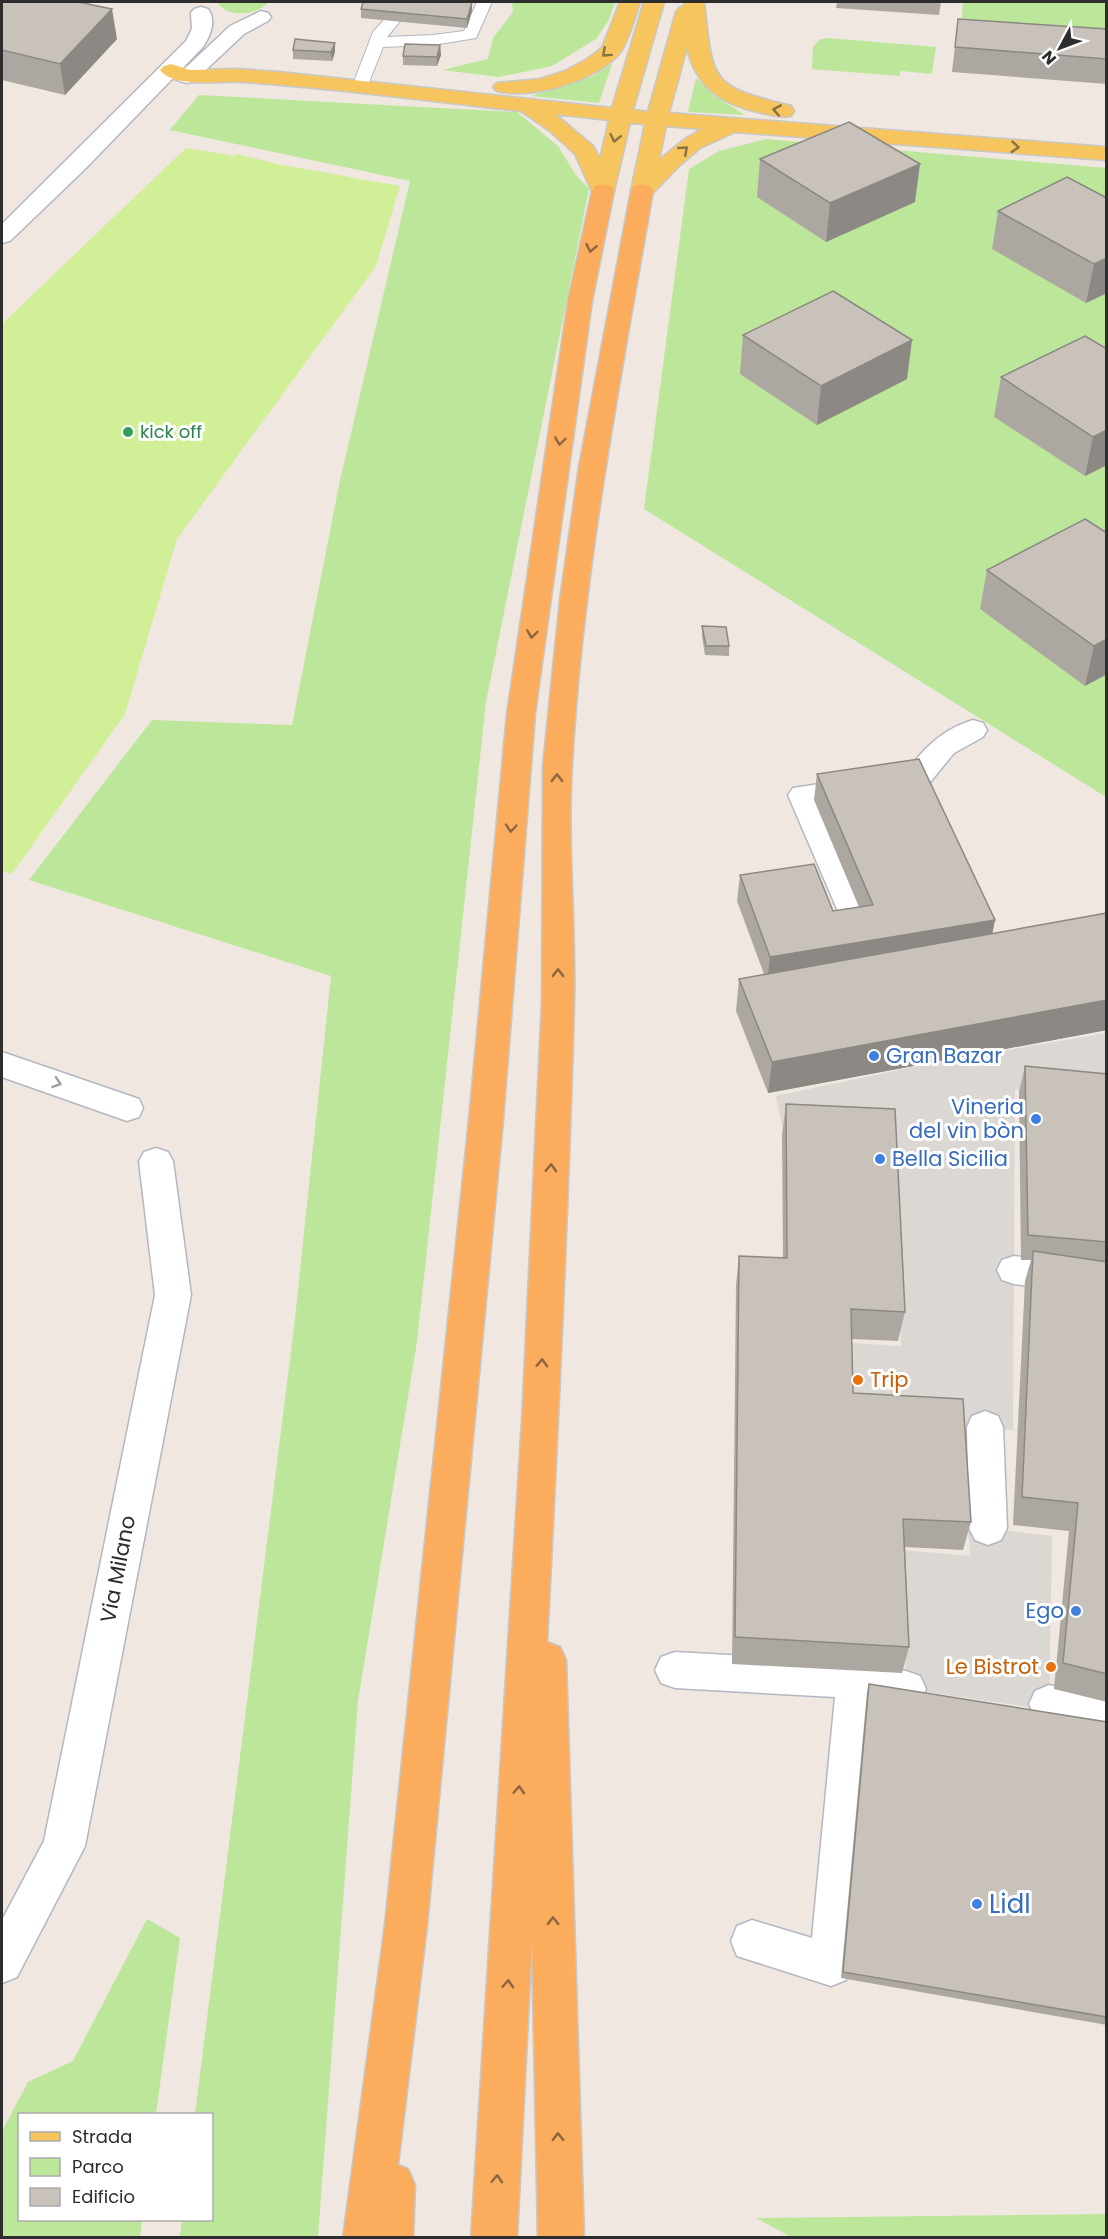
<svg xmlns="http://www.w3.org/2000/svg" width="1108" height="2239" viewBox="0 0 1108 2239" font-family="Poppins,sans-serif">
<rect width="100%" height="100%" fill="#efe7e0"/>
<path fill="#bce79a" d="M218,2H268C259,15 225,19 218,2Z
M512,2H615L609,20L596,39L552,66L499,77L442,70L488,59L493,38L513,12Z
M963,2H1106V44L961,33Z
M827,38L936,47L932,74L901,71L899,76L812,69L813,47L819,40Z
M612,64L599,103L531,96L593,76Z
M696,78L715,96L745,115L688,112Z
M199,95L517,112L558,146L576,175L589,189L486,702L417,1342L358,1701L318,2237H180L182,2220H212V2114H195L294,1328L331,976L29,880L152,720L292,725L340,480L410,181L170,130Z
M766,139L1106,168V797L644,509L689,169L719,151Z
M147,1919L180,1938L156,2114H20V2220H142L140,2237H2V2131L28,2082L73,2061Z
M1106,2214V2238L791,2237L756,2218Z"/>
<path fill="#d1ef96" d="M186,148L235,156L237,154L277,164L400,186L376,266L177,539L125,714L12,874L2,871V324Z"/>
<path fill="#dbd7d3" d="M1106,1033V1097L1015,1089L1013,1430L853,1419L851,1343L901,1346L896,1137L783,1131L776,1096L918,1066Z
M968,1526L1052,1536L1049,1710L906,1689L903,1550L970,1556Z"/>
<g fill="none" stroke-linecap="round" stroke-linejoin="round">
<g stroke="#b3b7c1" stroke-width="2">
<path id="service" d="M400,2H416L387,37L433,35L464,31L477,2H492L476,38L433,45L383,47L369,82H357L355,79L373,32Z"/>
</g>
<g stroke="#b3b7c1" stroke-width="3">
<path id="pedestrian" d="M973,720L983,723L987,730L983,737L954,753L927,786L917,789L907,786L902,779C919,752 942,729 973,720Z
M859,778L869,781L874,788L869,795L821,803L876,930L872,938L861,941L850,938L846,930L788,795L793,788Z
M1014,1256L1106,1268V1296L1014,1284L1002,1280L997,1270L1002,1260Z
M985,1411L998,1416L1003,1427L1007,1528L1001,1540L988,1545L975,1540L969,1528L967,1427L972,1416Z
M675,1652L856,1662L906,1671L920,1676L926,1689L920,1702L906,1707L874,1702L852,1965L846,1980L831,1986L737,1956L731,1941L737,1926L752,1920L812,1938L835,1697L675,1688L661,1683L655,1670L661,1657Z
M1049,1685L1106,1698V1734L1049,1723L1035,1717L1029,1704L1035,1691Z"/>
</g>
<g stroke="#b3b7c1" stroke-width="3">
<path id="minor" d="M201,7L208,9C217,21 210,37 202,48L86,168L10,241L2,243V224L186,41L192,29L191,13L194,9Z
M261,11L268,13L271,17L268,21L244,34L194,81L187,83L180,81L176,77L180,73L230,26Z
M2,1052L139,1099L143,1108L139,1117L127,1121L2,1077Z
M156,1148L168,1152L173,1161L191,1295L85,1846L17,1977L2,1983V1920L44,1841L155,1295L139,1161L144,1152Z"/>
</g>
<g stroke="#c8c8c8" stroke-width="3">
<path id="primary" d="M620,2H640C635,16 628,44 619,54C596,81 530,100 497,91L493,87L497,83L540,79L565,71L587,59L602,48Z
M644,2H664L633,110L648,112L676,12L679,8L684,6V2H704C713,82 709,86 791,106L794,111L791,116C780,118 769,115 758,112C721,104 695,86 687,47L669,113L1106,147V160L735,132L700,148L680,165L650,196L642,198L634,196L631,191L645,124L630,123L614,191L611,196L603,198L595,196L592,191L575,154L550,131L521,111C428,101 336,88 244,82C223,80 174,89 160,70L164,66L171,64L190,70L237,69L279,72L612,108ZM555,114L609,120L600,159L593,146ZM666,126L702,129L685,139L659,160Z"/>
</g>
<g stroke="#c8c8c8" stroke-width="3">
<path id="trunk" d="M603,184L611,186L614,191L592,301L535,714L503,1120L427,1925L398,2165L408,2169L415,2185L413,2238H343L385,1925L469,1120L507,714L568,301L592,191L595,186Z
M642,184L650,186L653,191C620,381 583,571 572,764C567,844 576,925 574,1005C568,1218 558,1430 547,1642L560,1647L566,1660L584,2238H538L532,1938L517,2238H471L522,1421L542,1001L543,766L560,600L579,467L631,191L634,186Z"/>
</g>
<use href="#service" fill="#fff" fill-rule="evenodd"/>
<use href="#pedestrian" fill="#fff" fill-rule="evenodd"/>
<use href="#minor" fill="#fff" fill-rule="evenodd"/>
<use href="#primary" fill="#f7c55d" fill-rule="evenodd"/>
<use href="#trunk" fill="#fbac5c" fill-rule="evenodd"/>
</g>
<path fill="#aca7a1" d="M2,2L117,39L65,95L2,80Z
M472,2V11L467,28L361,18V9Z
M837,2H941L939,15L836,8Z
M958,19L1107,29V84L952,72Z
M440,45L441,55L437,66L403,65V56Z
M293,50L335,52L332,61L293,59Z
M760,159L915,202L826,242L757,197Z
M1107,198V293L1086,303L992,249L998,211Z
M743,335L907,379L817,425L740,374Z
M1107,349V465L1085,476L994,417L1001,377Z
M1107,533V674L1085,686L980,609L987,570Z
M702,626L729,646V656L705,655L702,636Z
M817,774L992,934L1107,913V1030L768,1093L736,1011L739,979L764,974L737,901L740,875L833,911L859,907L814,800Z
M1025,1066L1107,1074V1702L1054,1689L1069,1531L1013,1525L1025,1281L1031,1260H1021L1019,1092Z
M786,1104L905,1312L898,1341L852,1339L853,1393L971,1522L963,1550L905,1547L909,1647L902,1673L732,1664L736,1285L739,1256L783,1258L782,1135Z
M869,1684L1107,1722V2025L841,1978L867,1692Z"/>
<path fill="#8c8883" d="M472,2V11L467,28V19Z
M112,9L117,39L65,95L60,64Z
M335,43V52L332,61L331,52Z
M440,45L441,55L437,66V57Z
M920,164L915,202L826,242L830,203Z
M1107,258V293L1086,303L1094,264Z
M912,340L907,379L817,425L821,386Z
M1107,430V465L1085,476L1093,437Z
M1107,639V674L1085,686L1094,646Z
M995,920L990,946L767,983L770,957Z
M1107,1000V1030L768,1093L772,1062Z"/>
<path fill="#c8c2bb" stroke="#8c8883" stroke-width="1.5" d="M2,2H78L112,9L60,64L2,50Z
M363,2H472L467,19L361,9Z
M958,19L1107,29V59L955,47Z
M295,39L335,43L331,52L293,50Z
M405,44L440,45L437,57L403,56Z
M849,122L920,164L830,203L760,159Z
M1067,177L1107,198V258L1094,264L998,211Z
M833,291L912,340L821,386L743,335Z
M1085,336L1107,349V430L1093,437L1001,377Z
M1085,519L1107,533V639L1094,646L987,570Z
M702,626L726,627L729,646H706Z
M919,759L995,920L770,957L740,875L814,864L833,911L873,905L817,774Z
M1107,913V1000L772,1062L739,979Z
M1025,1066L1107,1074V1242L1028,1235Z
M786,1104L895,1109L905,1312L851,1309L853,1393L963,1399L971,1522L903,1519L909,1647L735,1637L739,1256L787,1258Z
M1033,1251L1107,1262V1674L1063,1663L1078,1503L1022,1497Z
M869,1684L1107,1722V2017L843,1972Z"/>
<defs><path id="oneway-chevron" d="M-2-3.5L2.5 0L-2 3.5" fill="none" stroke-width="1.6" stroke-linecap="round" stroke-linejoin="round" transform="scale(1.5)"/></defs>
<g stroke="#887143">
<use href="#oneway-chevron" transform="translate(606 53) rotate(138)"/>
<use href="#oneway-chevron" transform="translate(777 110) rotate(-170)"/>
<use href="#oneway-chevron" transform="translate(615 138) rotate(102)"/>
<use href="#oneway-chevron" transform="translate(1015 147) rotate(5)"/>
<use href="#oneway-chevron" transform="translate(684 150) rotate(-41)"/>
</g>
<g stroke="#8a6642">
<use href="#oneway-chevron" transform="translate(591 248) rotate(102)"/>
<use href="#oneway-chevron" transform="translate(560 441) rotate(98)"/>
<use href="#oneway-chevron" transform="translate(532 634) rotate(98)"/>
<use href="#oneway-chevron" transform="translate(557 778) rotate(-90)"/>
<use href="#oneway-chevron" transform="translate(511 828) rotate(95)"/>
<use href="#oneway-chevron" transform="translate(558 973) rotate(-90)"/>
<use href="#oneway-chevron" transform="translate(551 1168) rotate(-88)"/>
<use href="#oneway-chevron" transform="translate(542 1363) rotate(-88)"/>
<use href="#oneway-chevron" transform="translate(519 1790) rotate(-87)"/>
<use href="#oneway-chevron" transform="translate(553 1921) rotate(-91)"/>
<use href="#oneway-chevron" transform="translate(508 1984) rotate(-87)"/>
<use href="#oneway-chevron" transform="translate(558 2137) rotate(-91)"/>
<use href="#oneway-chevron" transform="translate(497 2179) rotate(-87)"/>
</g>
<use stroke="#a0a0a0" href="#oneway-chevron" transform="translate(57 1083) rotate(19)"/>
<circle fill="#2e9e5b" stroke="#fff" stroke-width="2" cx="128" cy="432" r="6"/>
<g fill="#3f7fe0" stroke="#fff" stroke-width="2">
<circle cx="874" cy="1056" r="6"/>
<circle cx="1036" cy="1119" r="6"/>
<circle cx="880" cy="1159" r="6"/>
<circle cx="1076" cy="1611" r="6"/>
<circle cx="977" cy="1904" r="6"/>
</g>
<g fill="#e8710a" stroke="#fff" stroke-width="2">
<circle cx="858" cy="1380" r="6"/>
<circle cx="1051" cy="1667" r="6"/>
</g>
<g text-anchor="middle" stroke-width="6" stroke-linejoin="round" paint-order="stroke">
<g font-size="18" fill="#27864d" stroke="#fff" text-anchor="start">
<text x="140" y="438">kick off</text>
</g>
<g font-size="21" fill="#366cbe" stroke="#fff" text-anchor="start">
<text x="886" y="1063">Gran Bazar</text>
<text x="1024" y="1114" text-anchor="end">Vineria<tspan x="1024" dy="24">del vin bòn</tspan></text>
<text x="892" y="1166">Bella Sicilia</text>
<text x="1064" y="1618" text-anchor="end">Ego</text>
</g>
<g font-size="21" fill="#c56008" stroke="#fff" text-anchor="start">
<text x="870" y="1387">Trip</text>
<text x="1039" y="1674" text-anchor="end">Le Bistrot</text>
</g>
<g font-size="21" fill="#2d2d2d" stroke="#fff">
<text transform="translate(118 1569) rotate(-79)" y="7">Via Milano</text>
</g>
<g font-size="26" fill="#366cbe" stroke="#fff" text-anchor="start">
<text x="989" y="1913">Lidl</text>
</g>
</g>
<rect width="1108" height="2239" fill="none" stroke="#2d2d2d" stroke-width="6"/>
<rect x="18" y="2113" width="195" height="108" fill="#ffffff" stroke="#ababab" stroke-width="1.5"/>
<rect x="30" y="2132" width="30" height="9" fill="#f7c55d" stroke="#ababab" stroke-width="1.5"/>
<text x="72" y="2143" font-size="18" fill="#2d2d2d">Strada</text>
<rect x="30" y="2158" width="30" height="18" fill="#bce79a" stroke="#ababab" stroke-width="1.5"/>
<text x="72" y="2173" font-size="18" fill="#2d2d2d">Parco</text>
<rect x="30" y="2188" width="30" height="18" fill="#c8c2bb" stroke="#ababab" stroke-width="1.5"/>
<text x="72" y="2203" font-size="18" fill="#2d2d2d">Edificio</text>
<g transform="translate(1060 48) rotate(229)" stroke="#ffffff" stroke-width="4.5" paint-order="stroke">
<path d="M0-4.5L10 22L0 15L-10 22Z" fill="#2d2d2d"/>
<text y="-9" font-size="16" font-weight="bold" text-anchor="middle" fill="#2d2d2d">N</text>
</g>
</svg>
